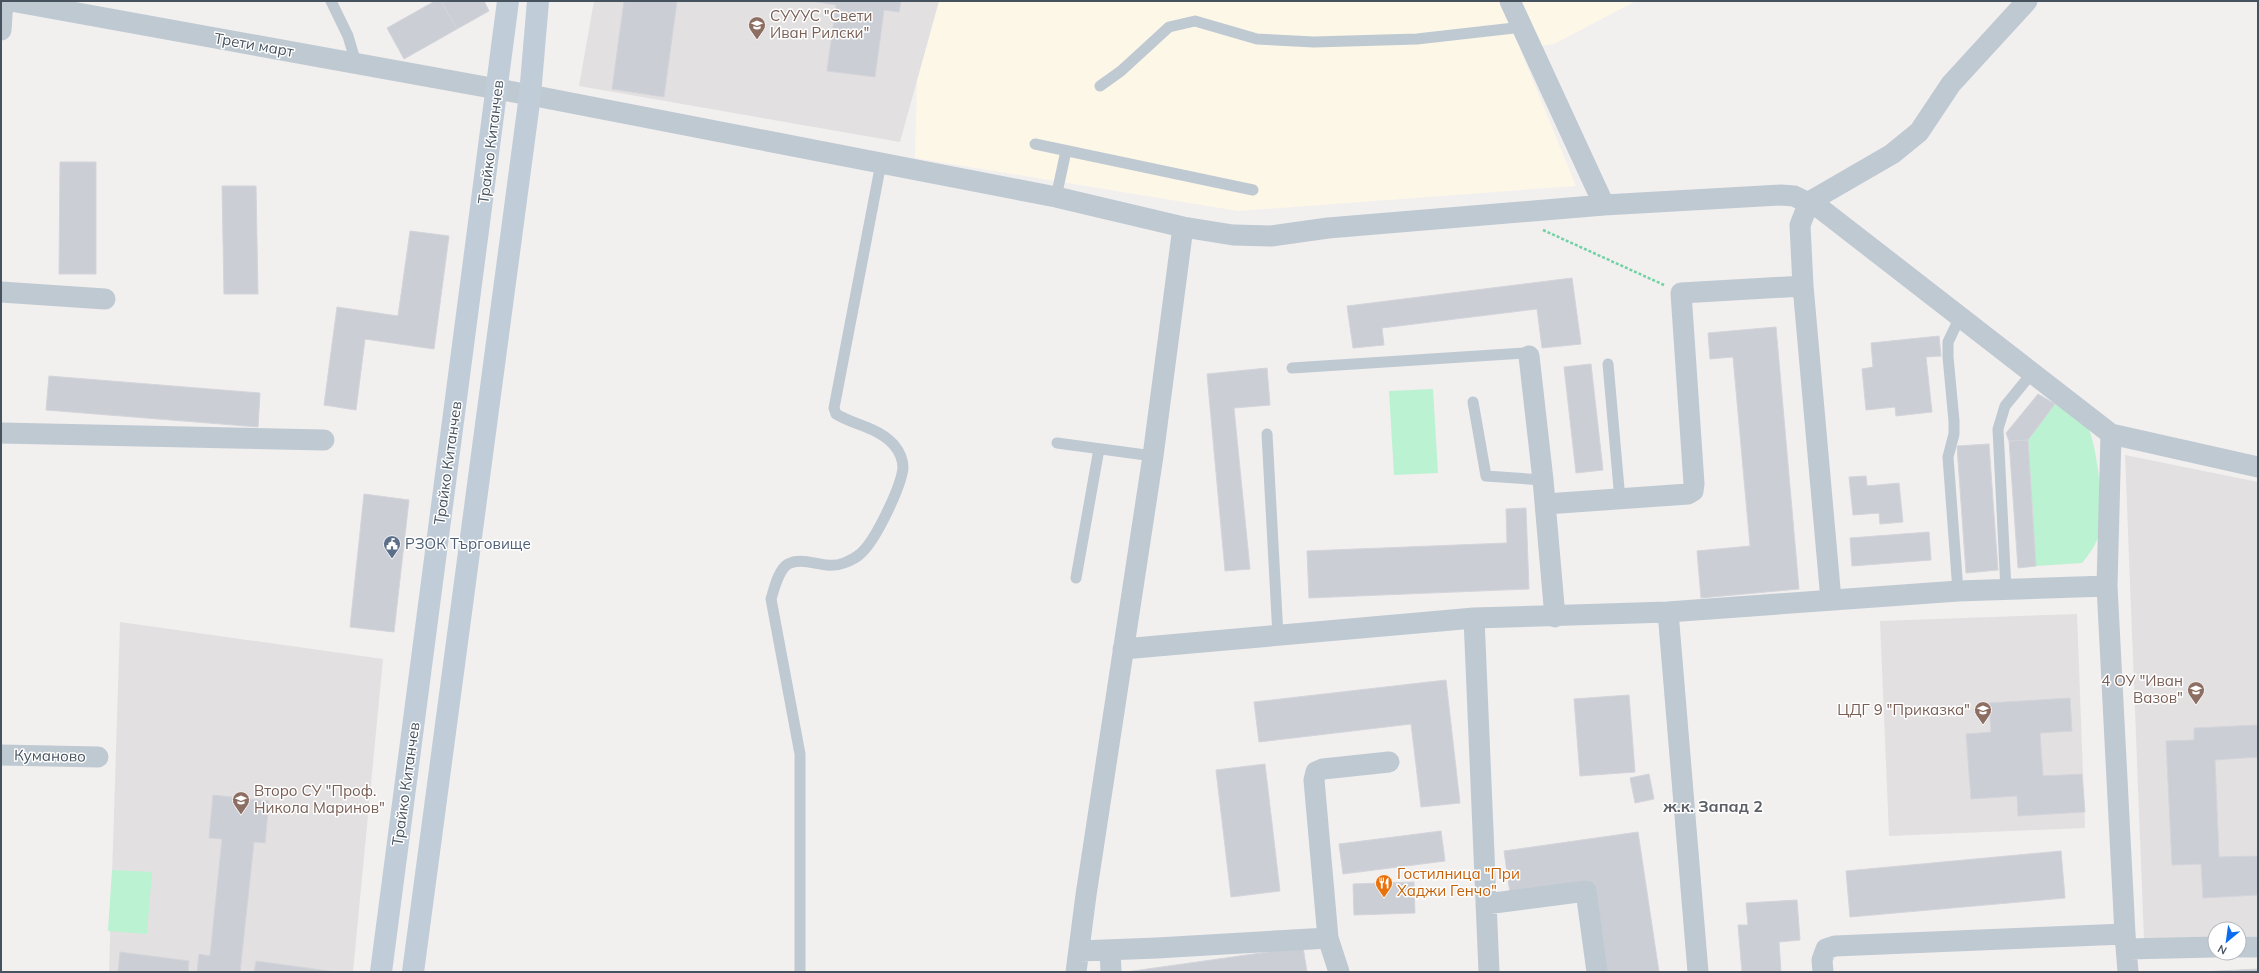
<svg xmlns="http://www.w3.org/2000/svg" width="2259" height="973" viewBox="0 0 2259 973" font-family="Mulish,sans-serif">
<rect width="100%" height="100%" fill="#f2efef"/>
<path fill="#fdf7e8" d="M939,1H1636L1554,44L1520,49L1576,186L1238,211L915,158L917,80Z"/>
<path fill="#e3e0e1" d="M594,1H939L900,142L579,86Z
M2125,455L2258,482V936H2239V929H2215V937L2144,940Z
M2077,614L2085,828L1889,836L1880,621Z
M120,622L383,659L353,972H109Z"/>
<path fill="#bbf2d1" d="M1433,389L1438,473L1394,475L1389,391Z
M2055,404C2064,409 2080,416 2086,424C2096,436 2105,512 2101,528C2098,542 2091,552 2082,563L2036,566L2028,440Z
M112,870L152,872L147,934L108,931Z"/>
<path fill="#cbced4" stroke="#d3d5db" d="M435,1H441L457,29L404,59L387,28Z
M441,1H484L489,11L457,29Z
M624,1H677L664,97L612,89Z
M810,1H901L899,12L884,10L875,77L827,71L836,5Z
M60,162H96V274H59Z
M222,186H256L258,294H224Z
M410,231L449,236L434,349L365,339L356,410L324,405L337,307L398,316Z
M1572,278L1581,344L1542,348L1537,309L1382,328L1384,345L1353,348L1347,306Z
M1776,327L1799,589L1701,598L1697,551L1750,546L1733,357L1710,359L1708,333Z
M1939,336L1941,356L1926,357L1932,412L1896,416L1895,407L1866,410L1862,369L1873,367L1871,343Z
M1591,364L1603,470L1576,473L1564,367Z
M1267,368L1270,405L1234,408L1250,569L1225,571L1207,374Z
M49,376L260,393L258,427L46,410Z
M2038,394L2055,404L2028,440L2009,441L2006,433Z
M2028,440L2036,566L2018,568L2009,441Z
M1989,444L1998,570L1966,573L1957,446Z
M1866,476L1867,486L1899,483L1903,522L1880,524L1879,513L1853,515L1849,477Z
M364,494L409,500L394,632L350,627Z
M1526,508L1529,589L1309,598L1307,551L1507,543L1506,509Z
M1929,532L1931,560L1852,566L1850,538Z
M1446,680L1460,803L1421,807L1411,724L1259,742L1254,702Z
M1629,695L1635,772L1580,776L1574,699Z
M2070,698L2072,731L2040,733L2043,776L2082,774L2085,812L2018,816L2017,796L1971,799L1966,734L1991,732L1989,703Z
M2258,725V757L2215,760L2219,857L2258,856V895L2203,898L2201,864L2172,865L2166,741L2194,740V728Z
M1265,764L1280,891L1231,897L1216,770Z
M1649,774L1654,799L1635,803L1630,778Z
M213,795L269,801L265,843L254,842L240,972H197L199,954L210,956L222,839L209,838Z
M1441,831L1445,861L1343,874L1339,844Z
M1638,832L1659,972H1604L1590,881L1510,893L1504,851Z
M2061,851L2065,898L1850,917L1846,871Z
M1414,882L1415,913L1354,915L1353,884Z
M1797,900L1800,940L1779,942L1781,972H1742L1738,925H1748L1746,903Z
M1303,947L1307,972H1126Z
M120,952L189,961L188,972H118Z
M256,961L336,972H254Z
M2258,969V972H2200Z"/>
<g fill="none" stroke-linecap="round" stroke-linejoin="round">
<path stroke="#71d2a4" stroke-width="2.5" stroke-dasharray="3 2" stroke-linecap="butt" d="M1543,230L1664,285"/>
<path stroke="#bfc9d2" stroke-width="11" d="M331,1L348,36L356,63
M1100,86L1121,71L1169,27L1195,21L1257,39L1314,42L1417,39L1523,27
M1035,144L1253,190
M1056,197L1066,151
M1608,364L1620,500
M1292,368L1524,353L1529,356
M1473,402L1486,476L1543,480
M1267,434L1278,636
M1057,443L1153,456
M1076,578L1099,449
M2006,590L1998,429L2005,406L2032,373
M1958,591L1948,457L1954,434V421L1948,357V342L1960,317
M800,972V754L771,599C774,590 778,570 788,564C805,555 824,571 844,563C849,561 856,558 860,554C875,542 901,487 903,468C903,460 899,451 894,445C878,427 856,426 836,414L834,408L881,163"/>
<path stroke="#bfc9d2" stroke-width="21" d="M11,1L530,95L1056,197L1183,227L1233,235L1271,236L1328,228L1604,205L1781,195L1794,196L1821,209L2111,434L2258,467
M1510,1L1604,205
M1,30L3,1
M1,292L105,299
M1529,356L1543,480L1555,617
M1,433L324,440
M2111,434L2107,586L2125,934L2128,972
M1546,504L1688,494L1693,491L1694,484L1681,293L1803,286
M1831,600L1803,286L1800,225L1809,202L1892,154L1919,132L1951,84L2027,1
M1668,612L1698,972
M1474,618L1489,972
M1123,649L1474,618L1668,612L1958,591L2107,586
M1,755L98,757
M1486,904L1586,891L1597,972
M2239,947H2258
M2127,949L2215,947
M1110,950L1111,972
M1079,951L1157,948L1328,938
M1076,972L1086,895L1153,456L1183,227
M1339,972L1328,938L1314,780L1316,772L1323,769L1389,762
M1823,972L1822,960L1826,949L1835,946L2125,934"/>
<path stroke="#c1ccd9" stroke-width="22" d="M381,972L508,1
M413,972L530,95L538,1"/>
</g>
<defs>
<g id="school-pin" transform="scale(0.9)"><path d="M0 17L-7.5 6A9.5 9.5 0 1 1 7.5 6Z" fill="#8d6e63" stroke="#fff"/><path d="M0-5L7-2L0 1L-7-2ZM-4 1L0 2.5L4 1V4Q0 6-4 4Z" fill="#fff"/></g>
<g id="civic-pin" transform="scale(0.9)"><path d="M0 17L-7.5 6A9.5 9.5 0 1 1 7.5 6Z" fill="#5c6f8a" stroke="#fff"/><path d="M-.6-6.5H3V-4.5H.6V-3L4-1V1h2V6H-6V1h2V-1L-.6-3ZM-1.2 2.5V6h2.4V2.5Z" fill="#fff"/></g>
<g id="restaurant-pin" transform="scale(0.9)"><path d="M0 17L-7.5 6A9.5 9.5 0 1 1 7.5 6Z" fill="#e8710a" stroke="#fff"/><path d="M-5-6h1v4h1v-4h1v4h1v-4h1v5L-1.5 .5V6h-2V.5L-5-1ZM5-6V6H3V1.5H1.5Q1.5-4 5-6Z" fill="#fff"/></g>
</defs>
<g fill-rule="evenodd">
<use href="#school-pin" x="757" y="25"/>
<use href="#civic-pin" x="392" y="544"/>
<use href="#school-pin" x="2196" y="690"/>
<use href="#school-pin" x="1983" y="710"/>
<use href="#school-pin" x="241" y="800"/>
<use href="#restaurant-pin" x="1384" y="883"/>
</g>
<g text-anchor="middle" stroke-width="3" stroke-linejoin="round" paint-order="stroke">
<g font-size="15" fill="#785e54" stroke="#fff" text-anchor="start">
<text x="770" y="21">СУУУС "Свети<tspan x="770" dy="17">Иван Рилски"</tspan></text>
<text x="2183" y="686" text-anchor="end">4 ОУ "Иван<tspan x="2183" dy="17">Вазов"</tspan></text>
<text x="1970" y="715" text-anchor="end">ЦДГ 9 "Приказка"</text>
<text x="254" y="796">Второ СУ "Проф.<tspan x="254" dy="17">Никола Маринов"</tspan></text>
</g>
<g font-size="15" fill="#46525e" stroke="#fff">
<text transform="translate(254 45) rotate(10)" y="5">Трети март</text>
<text transform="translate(491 142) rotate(-83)" y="5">Трайко Китанчев</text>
<text transform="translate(448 463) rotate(-82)" y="5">Трайко Китанчев</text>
<text transform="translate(50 756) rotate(1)" y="5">Куманово</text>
<text transform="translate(406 784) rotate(-82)" y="5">Трайко Китанчев</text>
</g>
<g font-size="15" fill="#4e5e75" stroke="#fff" text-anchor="start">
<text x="405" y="549">РЗОК Търговище</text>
</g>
<g font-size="15" fill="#c56008" stroke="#fff" text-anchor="start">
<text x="1397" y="879">Гостилница "При<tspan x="1397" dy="17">Хаджи Генчо"</tspan></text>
</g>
<g font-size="16" font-weight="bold" fill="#5b5f65" stroke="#fff">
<text x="1713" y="812">ж.к. Запад 2</text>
</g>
</g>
<rect width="2259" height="973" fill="none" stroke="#46525e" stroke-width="4"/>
<g transform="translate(2227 941) rotate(209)"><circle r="19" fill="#ffffff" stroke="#b5babf"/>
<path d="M0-3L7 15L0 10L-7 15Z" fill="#0d6cee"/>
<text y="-6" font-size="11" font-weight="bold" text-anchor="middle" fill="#46525e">N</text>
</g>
</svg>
